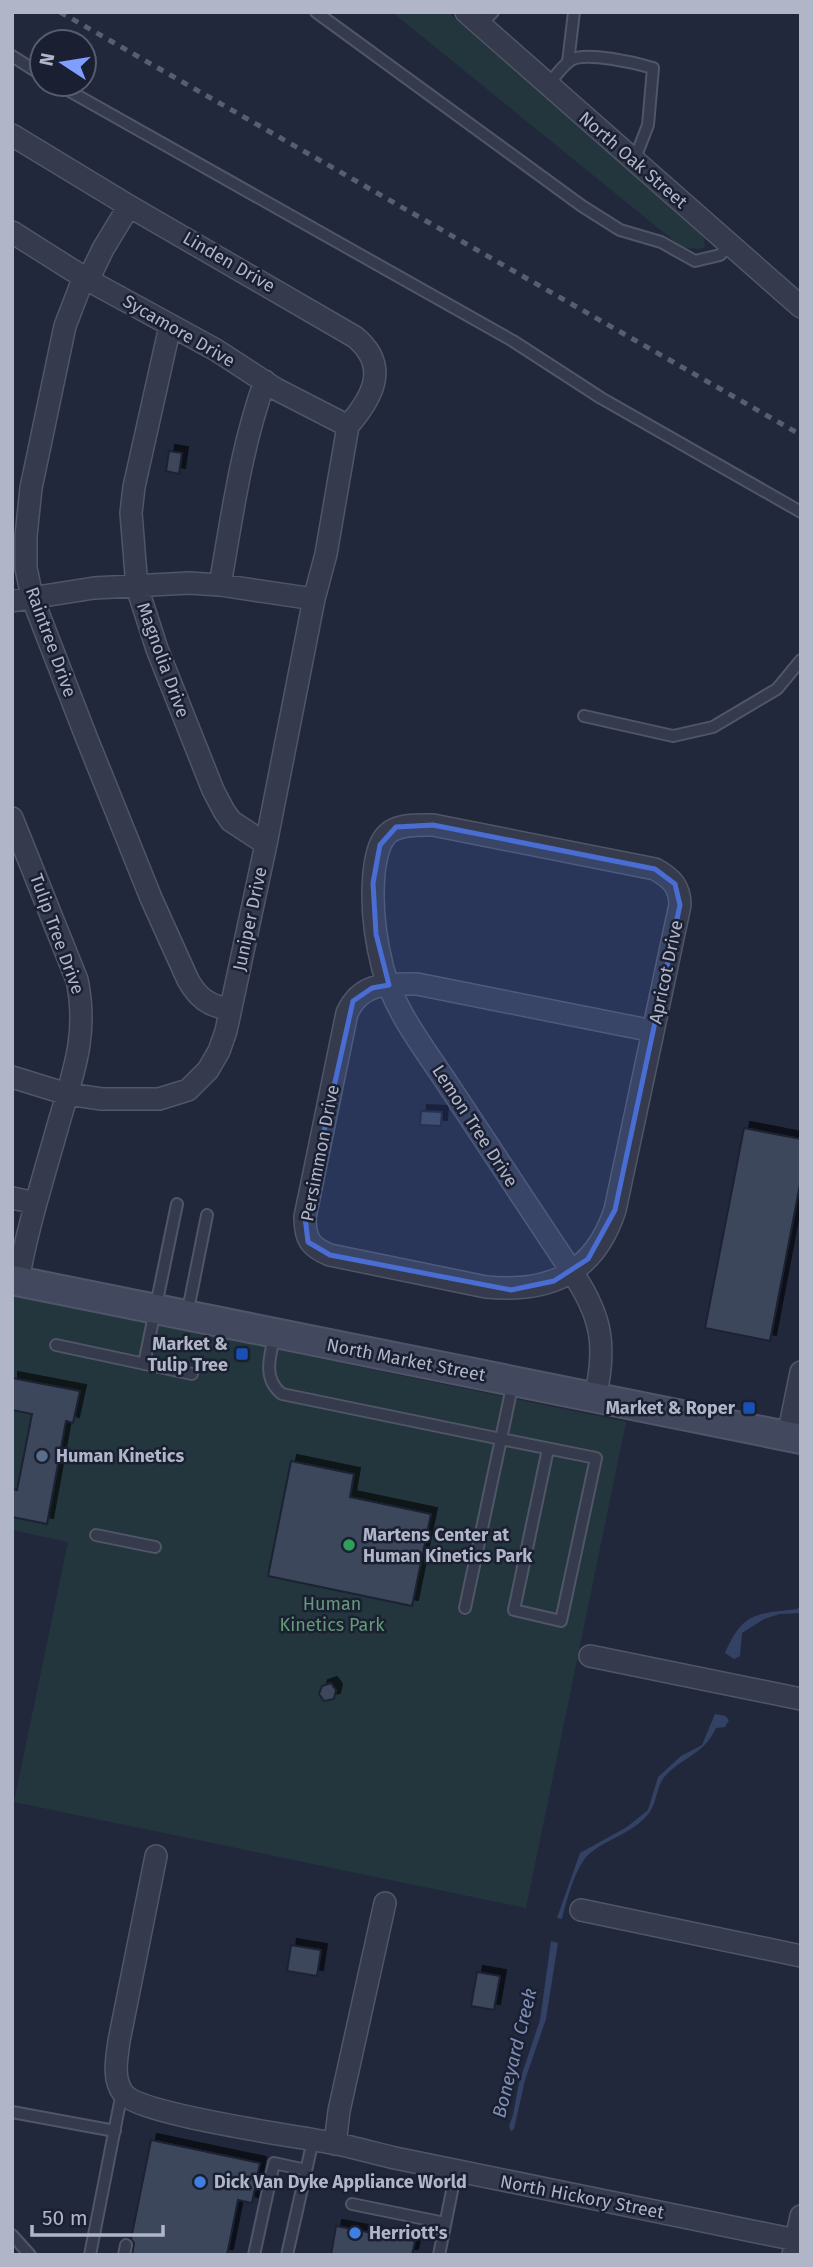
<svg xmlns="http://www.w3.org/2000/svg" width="813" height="2267" viewBox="0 0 813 2267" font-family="'Fira Sans',sans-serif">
<defs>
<filter id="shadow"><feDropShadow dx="6" dy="-6" stdDeviation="0" flood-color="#0009"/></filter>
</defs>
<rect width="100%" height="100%" fill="#21283c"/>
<path fill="#23363d" d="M392,12H448L700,234L704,239L705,247C697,251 691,246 684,249Z
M12,1295L626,1422L526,1908L14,1802L68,1542L12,1530Z"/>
<path fill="#334164" d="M801,1606V1613L780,1614L764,1619L742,1633L740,1656L734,1659L725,1653C743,1612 755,1614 797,1609Z
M715,1714L725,1716L729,1720L725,1727L716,1728C704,1754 685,1756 667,1774C656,1784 658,1801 649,1813C633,1834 607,1838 588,1855C575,1868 566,1902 562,1919L557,1918L580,1853L627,1827L648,1810L658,1777L681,1756L702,1745Z
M551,1941L558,1943L546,2019L525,2080L514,2129L511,2131L509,2126L513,2115L519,2083L540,2020Z"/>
<path fill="#3c465b" stroke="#1c2233" stroke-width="2" filter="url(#shadow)" d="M169,451L182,453L179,474L166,471Z
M421,1111L442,1112L441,1126L420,1125Z
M744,1128L801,1139V1179L770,1341L705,1328Z
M12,1378L80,1391L73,1423L66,1421L47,1524L12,1517V1489L17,1490L32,1414L12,1410Z
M291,1461L354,1474L350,1497L431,1514L412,1606L268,1576Z
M331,1683L336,1690L334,1699L324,1701L319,1694L322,1686Z
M291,1945L321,1950L317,1976L287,1971Z
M477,1972L500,1976L494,2010L471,2006Z
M151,2140L260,2163L252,2203L238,2200L227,2255H132L134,2243L131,2239Z
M336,2226L415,2241L412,2255H331Z"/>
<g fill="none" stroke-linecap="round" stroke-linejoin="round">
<g stroke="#505667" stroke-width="14">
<path id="lane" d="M316,12L582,206L620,230L661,242L695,261L720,255L729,245
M480,25L493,12
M12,56L42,75
M568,62L574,12
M57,84L513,341L601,398L801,512
M548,85C555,77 562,66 571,60C586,51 636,63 653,68L648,125L634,161
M584,716L673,736L713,727L777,689L801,660
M187,1315L207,1215
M275,1334C270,1355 262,1379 282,1394L501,1439L465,1608
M56,1345L192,1374
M144,1364L177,1204
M513,1382L501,1439L596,1458L561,1621L514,1610L548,1449
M96,1535L155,1547
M12,2112L115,2131
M352,2204L445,2223
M12,2235L30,2255
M90,2255L122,2092
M124,2255L126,2245
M254,2255L274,2163L306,2170
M287,2255L313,2140
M439,2255L456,2171"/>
</g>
<g stroke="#505667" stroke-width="24">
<path id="street" d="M466,12L801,307
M12,135L129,206L355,337C390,366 373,397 348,426
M129,206L103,249L88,280L80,287L65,326L31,488L26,536V568L32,597L85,734L151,898L188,980C198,998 209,1006 229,1009
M12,232L88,280L216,350L276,389L348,426
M170,326L134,487L131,513L137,587L157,649L213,790L224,811L231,821L266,844
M220,585C232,517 241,447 265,381
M12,601L94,588L189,583L220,585L314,599
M12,818L77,980C89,1036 72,1076 57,1129C43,1179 27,1229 18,1281
M12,1077L67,1094L102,1099H159L188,1090L208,1070L219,1051L226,1031L266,844L314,599L326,554L348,426
M12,1198L36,1203
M595,1398C607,1346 602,1316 572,1272C531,1211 491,1150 451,1089C427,1052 395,1012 383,969C375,938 371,905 374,873C379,829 391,824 433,825L655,869C671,878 680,886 680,905L615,1210C594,1274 549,1293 486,1287L330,1255C310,1247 305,1239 305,1217L347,1013C361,982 387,984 417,984L653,1031
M788,1436L801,1372
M590,1656L801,1699
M156,1856L119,2041C117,2058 112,2078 123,2093C139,2115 297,2136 332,2143C353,2147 374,2153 395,2158L801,2241
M581,1910L801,1956
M335,2144L339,2111L385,1903
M793,2255L801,2216"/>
</g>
<g stroke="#505667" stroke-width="32">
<path id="secondary" d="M12,1280L801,1439"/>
</g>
<use href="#lane" stroke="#353b4c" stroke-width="10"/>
<use href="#street" stroke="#353b4c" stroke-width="21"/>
<use href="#secondary" stroke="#42495f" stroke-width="28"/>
<path stroke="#565e73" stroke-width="5" stroke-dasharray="7 7" stroke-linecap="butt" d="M60,12L801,435"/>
</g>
<path fill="#496dd3" fill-opacity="0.2" stroke="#496dd3" stroke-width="5" stroke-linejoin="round" d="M433,825L655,869L675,884L680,905L615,1210L588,1259L554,1281L511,1290L330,1255L308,1242L305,1217L353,1001L372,988L389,985L376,934L373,883L380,845L396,827Z"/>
<g fill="#1a4fb4" stroke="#1a2031" stroke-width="2.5">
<rect x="235" y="1347" width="14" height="14" rx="3.5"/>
<rect x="742" y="1401" width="14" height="14" rx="3.5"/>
</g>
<circle fill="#5c6f8a" stroke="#1a2031" stroke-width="2.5" cx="42" cy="1456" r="7"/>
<circle fill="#2e9e5b" stroke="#1a2031" stroke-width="2.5" cx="349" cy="1545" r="7"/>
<g fill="#3f7fe0" stroke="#1a2031" stroke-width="2.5">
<circle cx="200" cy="2182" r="7"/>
<circle cx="355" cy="2233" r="7"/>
</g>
<g text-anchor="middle" stroke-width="5" stroke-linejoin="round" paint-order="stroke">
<g font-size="18" fill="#b0b6c8" stroke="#1a2031">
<text transform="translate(633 160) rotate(41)" y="6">North Oak Street</text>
<text transform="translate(229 262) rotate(30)" y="6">Linden Drive</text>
<text transform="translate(179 331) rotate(30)" y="6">Sycamore Drive</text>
<text transform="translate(51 642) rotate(70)" y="6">Raintree Drive</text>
<text transform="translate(163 660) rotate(70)" y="6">Magnolia Drive</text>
<text transform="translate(250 919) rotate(-78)" y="6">Juniper Drive</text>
<text transform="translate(57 934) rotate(70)" y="6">Tulip Tree Drive</text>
<text transform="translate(666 972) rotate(-78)" y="6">Apricot Drive</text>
<text transform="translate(475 1126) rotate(57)" y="6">Lemon Tree Drive</text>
<text transform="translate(320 1153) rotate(-79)" y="6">Persimmon Drive</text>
<text transform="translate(406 1360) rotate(11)" y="6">North Market Street</text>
<text transform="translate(582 2197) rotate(11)" y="6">North Hickory Street</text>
</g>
<g font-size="18" font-weight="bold" fill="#b0b6c8" stroke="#1a2031" text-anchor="start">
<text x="228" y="1350" text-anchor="end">Market &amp;<tspan x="228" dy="21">Tulip Tree</tspan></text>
<text x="735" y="1414" text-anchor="end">Market &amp; Roper</text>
<text x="56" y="1462">Human Kinetics</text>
<text x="363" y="1541">Martens Center at<tspan x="363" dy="21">Human Kinetics Park</tspan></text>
<text x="214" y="2188">Dick Van Dyke Appliance World</text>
<text x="369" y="2239">Herriott's</text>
</g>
<g font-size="18" fill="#659a79" stroke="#1a2031">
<text x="332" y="1610">Human<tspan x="332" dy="21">Kinetics Park</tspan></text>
</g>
<g font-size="19" font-style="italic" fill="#7d8db6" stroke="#1a2031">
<text transform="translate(514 2053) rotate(-76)" y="7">Boneyard Creek</text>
</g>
</g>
<rect width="813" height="2267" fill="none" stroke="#b0b6c8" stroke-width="28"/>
<g transform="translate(63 63) rotate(282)"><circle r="33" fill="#1a2031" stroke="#565c6d" stroke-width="2"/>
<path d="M0-5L12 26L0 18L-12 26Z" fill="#7f9efe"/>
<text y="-10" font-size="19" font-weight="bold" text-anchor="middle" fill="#b0b6c8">N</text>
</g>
<path d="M32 2225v10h131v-10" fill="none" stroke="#b0b6c8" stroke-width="3.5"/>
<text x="42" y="2225" font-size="21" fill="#b0b6c8" stroke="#1a2031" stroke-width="5" paint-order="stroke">50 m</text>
</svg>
